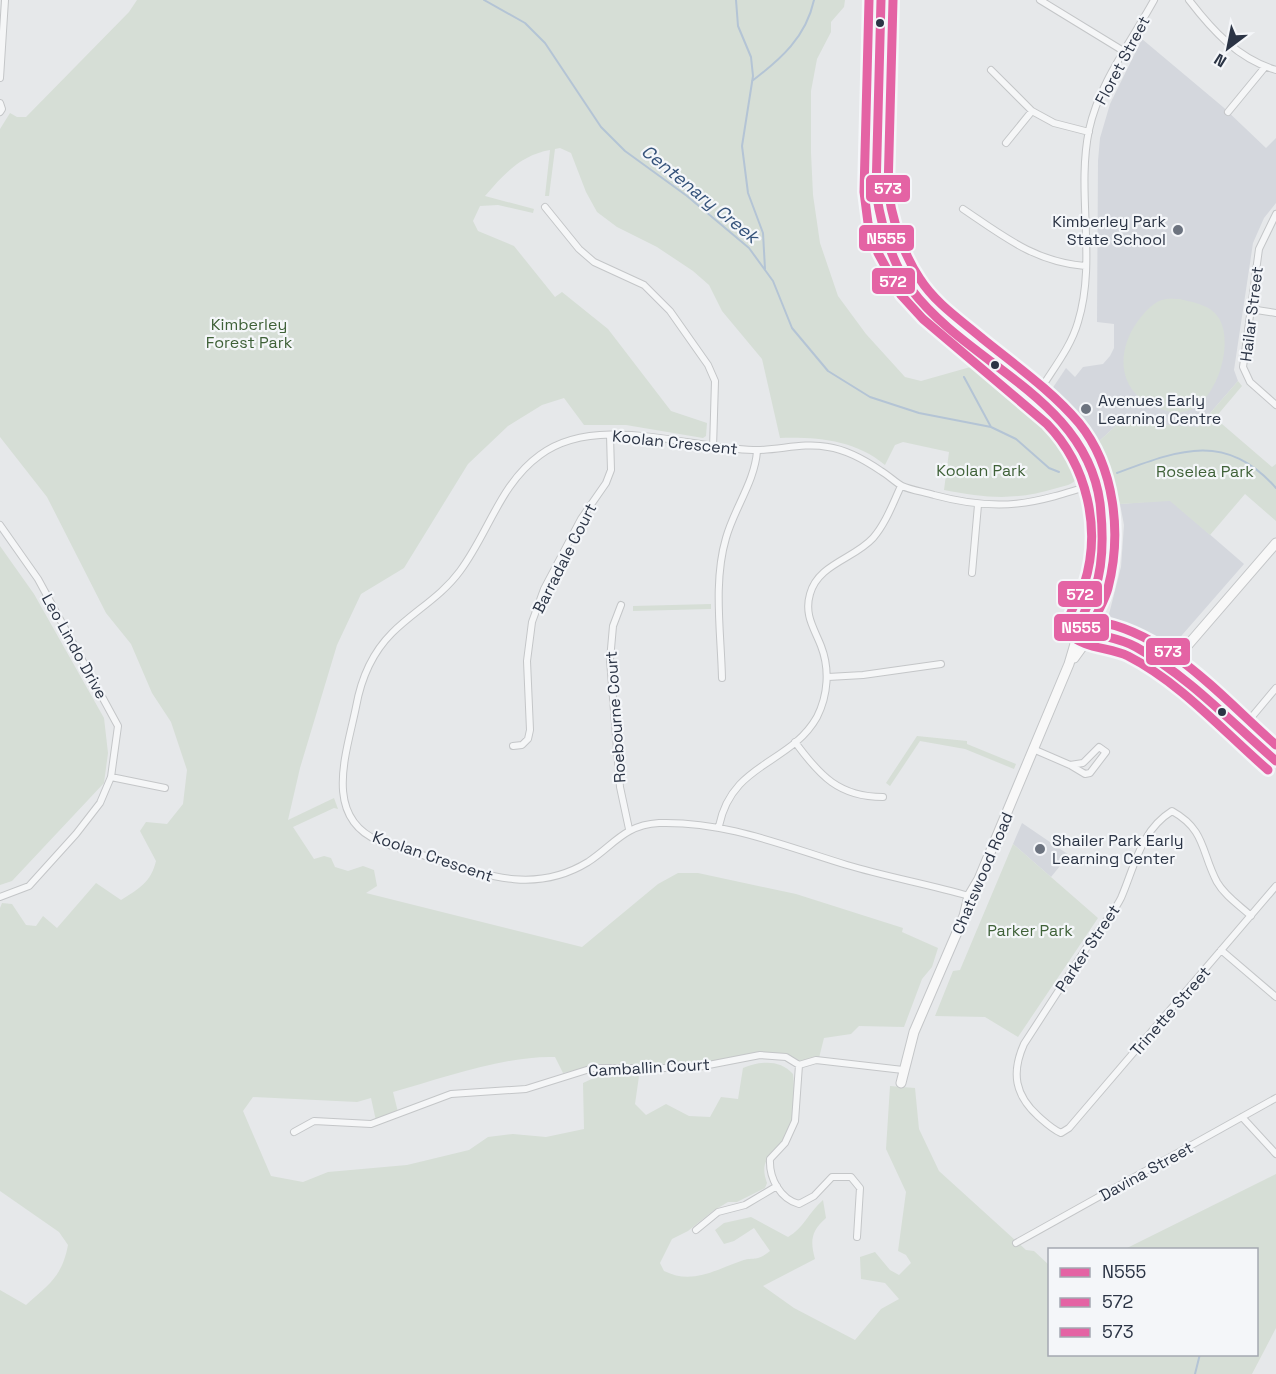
<svg xmlns="http://www.w3.org/2000/svg" width="1276" height="1374" viewBox="0 0 1276 1374" font-family="'Space Grotesk',sans-serif">
<rect width="100%" height="100%" fill="#e6e8ea"/>
<path fill="#d4d7dd" d="M1142,39L1223,107L1266,148L1276,138V203L1264,218L1253,243L1234,370L1238,381L1198,427L1120,422L1097,443L1053,397L1052,389L1066,368L1075,377L1083,367L1103,364L1110,356L1114,348V324L1097,322L1098,161L1100,138L1110,104Z
M1170,500L1244,564L1169,650L1163,651L1108,618L1121,567L1124,525L1120,504Z
M1022,823L1069,855L1051,877L1013,844Z"/>
<path fill="#d6ded6" d="M137,0H845L844,7L831,22V32L817,59L811,91V153L813,195L820,243L838,296L866,334L905,377L921,381L981,364C1013,390 1079,432 1077,478C1073,485 1064,486 1057,488C1015,501 986,498 944,490L949,452L903,442L895,445L885,465C855,440 818,437 780,438L762,359L722,311L709,285L693,271L657,247L617,227L597,212L586,192L571,153L560,148L555,149L549,196H545L550,150C521,155 504,174 485,196L534,209L533,213L498,205L480,206L473,221L478,231L514,246L555,297L562,292L608,329L671,411L707,423L706,436L703,438L626,425H584L564,398L542,405L508,426L468,464L404,568L361,594L337,645L300,768L288,820L334,798L338,809L334,808L293,827L314,859L324,856L331,858L335,867L348,871L363,866L374,870L377,886L366,893L582,947L658,884L678,873H698L796,894L903,928L902,932L938,948L932,967L922,979L904,1027L859,1026L851,1034L824,1038L819,1058L799,1061C778,1042 706,1065 677,1066C636,1067 604,1062 563,1073L555,1057C507,1055 440,1079 393,1092L398,1112L376,1121L371,1098L357,1102L253,1097L243,1111L271,1176L303,1182L328,1172L407,1165L469,1150L488,1137L513,1134L546,1137L584,1129L583,1083L596,1077L639,1076L635,1104L646,1115L666,1104L689,1116L710,1117L721,1097L738,1099L743,1068C760,1061 780,1059 793,1074C795,1087 794,1124 788,1135C777,1154 757,1156 767,1183L765,1188L737,1202H728L713,1211L688,1231L672,1239L660,1263L664,1271C692,1285 715,1270 741,1261C755,1256 755,1263 770,1251L754,1228L734,1241L724,1244L715,1230L724,1223L751,1217L788,1237C803,1229 809,1212 823,1200L826,1218C811,1231 810,1241 815,1259L763,1286L794,1308L855,1340L881,1309L899,1299L885,1283L861,1279L860,1257L875,1252L890,1270L899,1275L911,1263L906,1255L898,1251L906,1192L886,1149L890,1086L915,1088L919,1129L939,1171L1026,1250L1034,1251L1049,1265L1050,1354H1256V1250L1125,1249L1276,1174V1328L1252,1374H0V1290L26,1305C49,1284 62,1277 68,1245L59,1232L0,1191V908L2,903L12,904L26,925L36,926L43,916L57,928L96,883L121,900C139,889 151,882 156,861L140,831L146,822L167,824L183,804L187,770L171,722L152,693L131,644L106,613L47,497L0,437V129L10,113L17,117H26L129,12Z
M1180,299C1195,303 1212,305 1220,320C1234,347 1215,407 1183,412C1175,414 1163,410 1156,407C1115,391 1116,347 1141,317C1146,311 1154,302 1162,300C1167,298 1175,299 1180,299Z
M1238,381L1242,386L1215,418L1272,467L1276,464V521L1245,494L1210,535L1170,501L1120,504L1107,464L1097,443L1120,422L1198,427Z
M0,546L34,594L104,718L108,753L104,783L12,881L0,885Z
M711,604V609L633,611V606Z
M917,736L967,741V744L1016,764L1014,769L965,749L920,741L890,786L886,783Z
M1013,844L1098,918L1018,1037L985,1017L935,1016L953,971L960,970Z"/>
<g fill="none" stroke-linecap="round" stroke-linejoin="round">
<path stroke="#b4c4d5" stroke-width="2" d="M484,0L525,23L545,43L601,127L625,151L687,196L749,248L773,281L792,328L828,371L870,397L919,413L991,427L1016,439L1049,468L1059,472
M736,0L738,26L751,57L753,76L742,146L748,193L763,233L765,269
M752,81C781,59 806,37 814,0
M964,377L991,427
M1117,473C1179,450 1226,431 1276,488
M1195,1374L1200,1354"/>
<g stroke="#c4c6c8" stroke-width="8">
<path id="street" d="M1040,0L1125,52
M1189,0C1212,30 1238,59 1276,70
M991,70L1032,111L1054,123L1089,132
M0,78L5,0
M0,103L2,109L0,112
M1228,112L1265,67
M1006,143L1032,111
M545,207L579,249L594,262L644,285L670,311L708,365L715,381L713,448
M963,209C1003,236 1035,262 1085,266
M1276,214L1259,249L1243,367L1250,382L1276,405
M1250,309L1276,313
M1036,397C1050,372 1070,350 1078,322C1097,260 1076,193 1089,130C1099,83 1131,42 1154,0
M0,525L38,579L118,726L111,777L100,803L76,834L29,886L0,897
M972,573L978,505
M621,605L613,626L610,660L620,787L629,829
M828,677L863,675L941,664
M722,678C721,633 713,582 726,538C734,509 755,481 757,451
M1240,731L1276,688
M795,742C820,776 839,797 883,797
M513,746L522,745L528,739L530,730L527,661L532,622L544,589L581,519L606,483L611,470L610,435
M1033,749L1070,765L1085,774L1090,773L1106,752L1099,747L1083,763L1070,765
M111,777L165,788
M719,826C732,762 790,765 817,717C828,695 830,669 821,646C814,628 804,615 810,594C818,564 854,559 873,538C886,523 893,503 901,486
M969,896C928,884 887,877 847,865C784,846 726,821 659,823C624,825 614,845 588,862C536,894 487,876 435,859C416,853 397,849 379,841C322,817 347,752 356,707C361,679 372,653 392,633C414,611 441,597 460,571C489,532 500,484 540,455C596,413 688,448 753,450C778,451 802,442 828,447C848,450 865,460 881,471C888,475 895,482 902,486C911,490 924,492 934,495C1001,513 1033,504 1098,483
M1251,916C1239,905 1225,896 1217,882C1201,852 1206,830 1172,811C1140,831 1135,866 1121,898C1114,912 1104,924 1094,936L1024,1044C1011,1073 1015,1095 1038,1116C1046,1123 1052,1129 1061,1133L1069,1128L1276,886
M1221,950L1276,997
M799,1065L795,1121L785,1143L770,1159C769,1178 780,1199 799,1204L814,1196L832,1177H851L860,1188L857,1237
M1242,1117L1276,1154
M294,1132L314,1121L371,1124L451,1094L526,1089L593,1068H693L760,1055L786,1057L799,1065L816,1060L903,1070
M696,1230L718,1212L745,1205L777,1186
M1016,1243L1276,1098"/>
</g>
<g stroke="#c4c6c8" stroke-width="11">
<path id="secondary" d="M881,0L876,191C880,222 886,251 904,277C955,356 1059,385 1096,479C1099,486 1104,492 1105,499C1115,537 1106,579 1098,616
M1086,613L1093,612L1100,618V627L1094,632H1085L1079,624L1091,604L1099,573L1101,529L1098,486
M1100,621L1168,668L1276,761
M1074,658L1092,633
M1168,668L1276,543
M901,1083L914,1032L964,916L969,896L979,879L1069,664L1080,627"/>
</g>
<use href="#street" stroke="#f5f6f7" stroke-width="6"/>
<use href="#secondary" stroke="#f8f8f8" stroke-width="9"/>
<g stroke="#f4f6f9" stroke-width="14">
<path id="bus-1" d="M881,0L876,191C881,226 890,260 911,289C968,365 1086,398 1100,503C1103,530 1104,563 1095,589C1090,602 1082,613 1080,627C1095,637 1117,636 1136,647C1188,676 1231,722 1276,761"/>
</g>
<g stroke="#f4f6f9" stroke-width="14">
<path id="bus-2" d="M869,0L864,192L868,223L878,253L901,295L923,319L1047,424C1087,465 1102,529 1084,585C1079,600 1064,616 1069,633C1083,649 1109,647 1128,656C1181,683 1224,732 1268,770"/>
</g>
<g stroke="#f4f6f9" stroke-width="14">
<path id="bus-3" d="M893,0L888,190C893,223 902,252 920,279C935,303 962,321 983,339C1015,365 1052,391 1079,423C1115,467 1122,534 1108,588C1105,600 1098,610 1094,621C1167,631 1223,699 1276,745"/>
</g>
<use href="#bus-1" stroke="#e463a4" stroke-width="9"/>
<use href="#bus-2" stroke="#e463a4" stroke-width="9"/>
<use href="#bus-3" stroke="#e463a4" stroke-width="9"/>
</g>
<g fill="#2b3445" stroke="#f4f6f9" stroke-width="2">
<circle cx="880" cy="23" r="5"/>
<circle cx="995" cy="365" r="5"/>
<circle cx="1222" cy="712" r="5"/>
</g>
<g fill="#6c737f" stroke="#f4f6f9" stroke-width="2">
<circle cx="1178" cy="230" r="6"/>
<circle cx="1086" cy="409" r="6"/>
<circle cx="1040" cy="849" r="6"/>
</g>
<g text-anchor="middle" stroke-width="4.5" stroke-linejoin="round" paint-order="stroke">
<g font-size="16" fill="#2b3445" stroke="#f4f6f9">
<text transform="translate(1122 60) rotate(-62)" y="6">Floret Street</text>
<text transform="translate(1251 314) rotate(-83)" y="6">Hailar Street</text>
<text transform="translate(675 442) rotate(6)" y="6">Koolan Crescent</text>
<text transform="translate(564 558) rotate(-63)" y="6">Barradale Court</text>
<text transform="translate(75 646) rotate(61)" y="6">Leo Lindo Drive</text>
<text transform="translate(615 717) rotate(-94)" y="6">Roebourne Court</text>
<text transform="translate(433 856) rotate(19)" y="6">Koolan Crescent</text>
<text transform="translate(982 873) rotate(-67)" y="6">Chatswood Road</text>
<text transform="translate(1087 948) rotate(-56)" y="6">Parker Street</text>
<text transform="translate(1170 1011) rotate(-49)" y="6">Trinette Street</text>
<text transform="translate(649 1067) rotate(-3)" y="6">Camballin Court</text>
<text transform="translate(1146 1171) rotate(-29)" y="6">Davina Street</text>
</g>
<g font-size="16" fill="#2b3445" stroke="#f4f6f9" text-anchor="start">
<text x="1166" y="227" text-anchor="end">Kimberley Park<tspan x="1166" dy="18">State School</tspan></text>
<text x="1098" y="406">Avenues Early<tspan x="1098" dy="18">Learning Centre</tspan></text>
<text x="1052" y="846">Shailer Park Early<tspan x="1052" dy="18">Learning Center</tspan></text>
</g>
<g font-size="16" fill="#3f6138" stroke="#f4f6f9">
<text x="249" y="330">Kimberley<tspan x="249" dy="18">Forest Park</tspan></text>
<text x="981" y="476">Koolan Park</text>
<text x="1205" y="477">Roselea Park</text>
<text x="1030" y="936">Parker Park</text>
</g>
<g font-size="18" font-style="italic" fill="#34527a" stroke="#f4f6f9">
<text transform="translate(700 194) rotate(39)" y="6">Centenary Creek</text>
</g>
</g>
<g stroke="#f4f6f9" stroke-width="2">
<rect x="865" y="174" width="46" height="29" rx="6" fill="#e463a4"/>
<rect x="858" y="224" width="57" height="28" rx="6" fill="#e463a4"/>
<rect x="871" y="267" width="45" height="28" rx="6" fill="#e463a4"/>
<rect x="1057" y="580" width="46" height="28" rx="6" fill="#e463a4"/>
<rect x="1053" y="613" width="57" height="29" rx="6" fill="#e463a4"/>
<rect x="1145" y="637" width="46" height="29" rx="6" fill="#e463a4"/>
</g>
<g font-size="16" text-anchor="middle" font-weight="bold" fill="#fff">
<text x="888" y="194">573</text>
<text x="886" y="244">N555</text>
<text x="893" y="287">572</text>
<text x="1080" y="600">572</text>
<text x="1081" y="633">N555</text>
<text x="1168" y="657">573</text>
</g>
<rect x="1048" y="1248" width="210" height="108" fill="#f4f6f9" stroke="#a4a8b1" stroke-width="1.5"/>
<rect x="1060" y="1268" width="30" height="9" fill="#e463a4" stroke="#a4a8b1" stroke-width="1.5"/>
<text x="1102" y="1278" font-size="18" fill="#2b3445">N555</text>
<rect x="1060" y="1298" width="30" height="9" fill="#e463a4" stroke="#a4a8b1" stroke-width="1.5"/>
<text x="1102" y="1308" font-size="18" fill="#2b3445">572</text>
<rect x="1060" y="1328" width="30" height="9" fill="#e463a4" stroke="#a4a8b1" stroke-width="1.5"/>
<text x="1102" y="1338" font-size="18" fill="#2b3445">573</text>
<g transform="translate(1228 48) rotate(212)" stroke="#f4f6f9" stroke-width="4.5" paint-order="stroke">
<path d="M0-4.5L10 22L0 15L-10 22Z" fill="#2b3445"/>
<text y="-9" font-size="16" font-weight="bold" text-anchor="middle" fill="#2b3445">N</text>
</g>
</svg>
